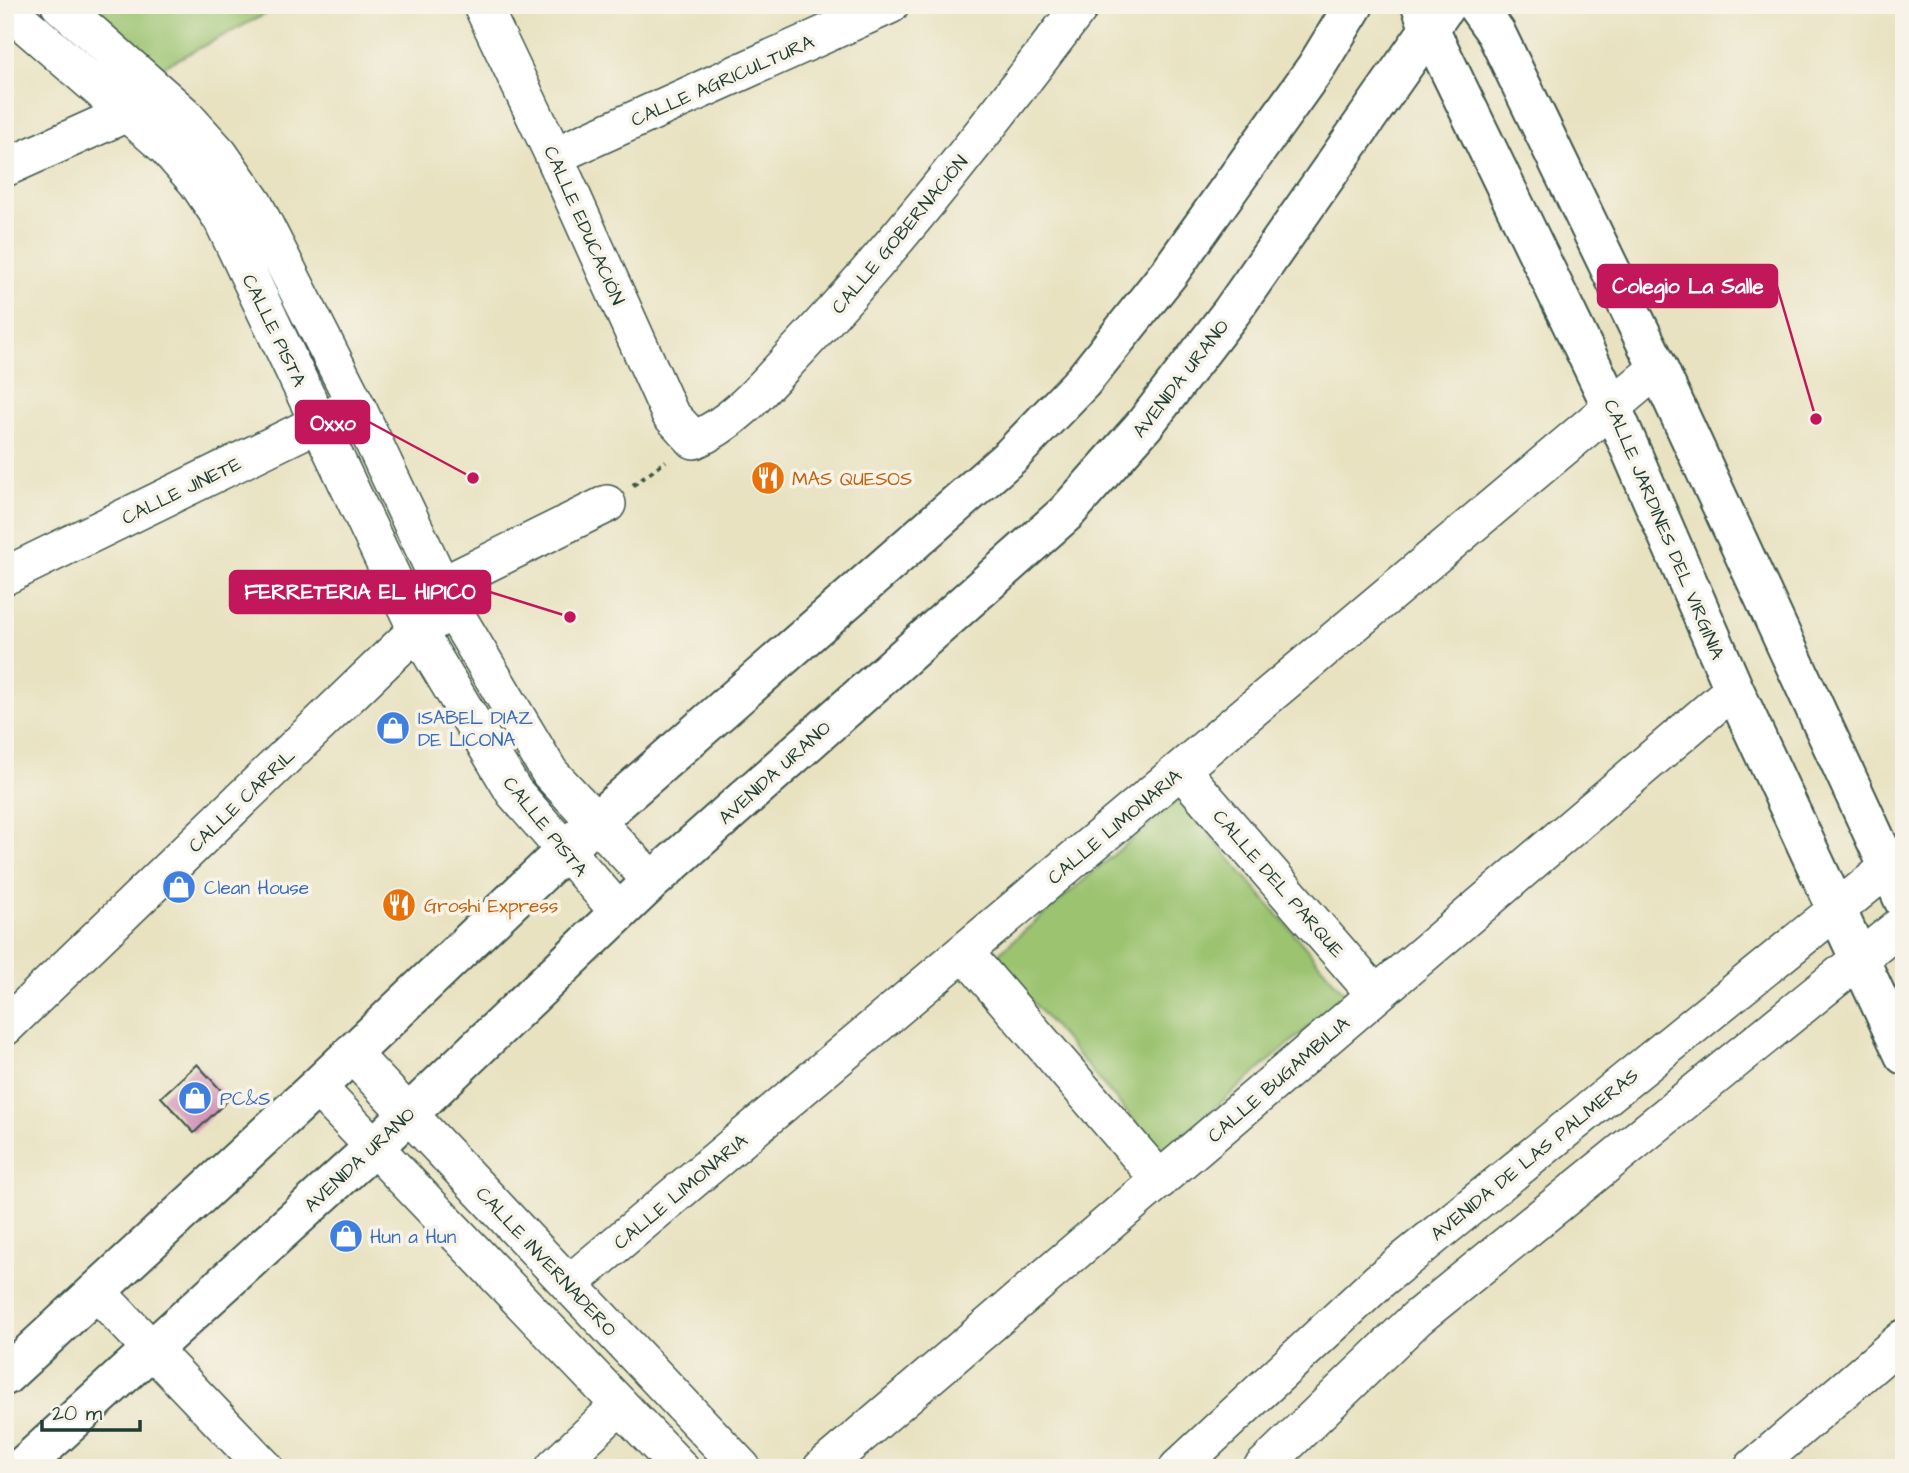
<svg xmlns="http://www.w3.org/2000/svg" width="1909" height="1473" viewBox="0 0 1909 1473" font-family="'Architects Daughter',sans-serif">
<rect width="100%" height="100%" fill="#f7f3e8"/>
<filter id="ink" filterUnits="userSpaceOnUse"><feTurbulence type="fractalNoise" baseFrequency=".0143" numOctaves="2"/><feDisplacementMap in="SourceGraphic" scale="14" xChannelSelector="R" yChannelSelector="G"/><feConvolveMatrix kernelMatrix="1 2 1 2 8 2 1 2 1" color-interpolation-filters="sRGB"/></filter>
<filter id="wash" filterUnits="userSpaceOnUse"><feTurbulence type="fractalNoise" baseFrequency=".00686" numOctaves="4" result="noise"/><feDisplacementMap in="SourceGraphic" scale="28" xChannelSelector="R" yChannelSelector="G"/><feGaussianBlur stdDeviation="1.57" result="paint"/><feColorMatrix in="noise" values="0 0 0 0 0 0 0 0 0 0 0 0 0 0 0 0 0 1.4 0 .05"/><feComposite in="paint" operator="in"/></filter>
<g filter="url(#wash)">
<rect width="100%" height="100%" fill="#e8e2c1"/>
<path fill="#9bc36f" stroke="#5d8052" stroke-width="2" d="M92,5H283L155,71Z
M1179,799L1346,995L1162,1153L994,957Z"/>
<g id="blocks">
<path fill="#d191b6" d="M197,1064L229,1099L194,1133L161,1097Z"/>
</g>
</g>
<g filter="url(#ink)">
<use href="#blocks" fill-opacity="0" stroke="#3d5649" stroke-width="2"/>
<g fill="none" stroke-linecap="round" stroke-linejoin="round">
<g stroke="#3d5649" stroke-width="40">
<path id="minor" d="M60,5L182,113L220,155L254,204L356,405L453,610L550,773L652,881
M482,5L554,156L670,414L694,440C737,422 767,383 798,350C900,242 991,123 1081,5
M5,7L166,147L197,182L222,219L417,630L514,792L619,912
M554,156L890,5
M5,168L127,113
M5,576L341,412
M441,586L607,504
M1181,770L1376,995
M964,952L1160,1180
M5,1027L417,630L436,620
M351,1053L742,1468
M317,1087L680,1468
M569,1284L1658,368
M97,1292L265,1468
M554,1468L620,1405
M822,1468L1734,689
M1178,1468L1380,1280L1904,855
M1262,1468L1417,1318L1904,923
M1753,1468L1904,1338"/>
</g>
<g stroke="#3d5649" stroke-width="42">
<path id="tertiary" d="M1421,5L1429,28L1612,407L1734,689L1904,1055
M1476,5L1496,33L1658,368L1904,901"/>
</g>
<g stroke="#3d5649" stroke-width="42">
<path id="secondary" d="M5,1376L317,1087L597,820L1011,456L1083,381L1169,273L1316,67L1354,5
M21,1468L374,1147L652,881L1066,513L1145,424L1232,311L1446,5"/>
</g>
<path stroke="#3d5649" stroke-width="4.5" stroke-dasharray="5 5" stroke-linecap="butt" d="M633,485L666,461"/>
<use href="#minor" stroke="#fff" stroke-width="37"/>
<use href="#tertiary" stroke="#fff" stroke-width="38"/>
<use href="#secondary" stroke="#fff" stroke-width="38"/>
</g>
</g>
<defs>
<g id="restaurant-disc" transform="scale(1.75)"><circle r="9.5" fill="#e8710a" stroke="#f7f3e8"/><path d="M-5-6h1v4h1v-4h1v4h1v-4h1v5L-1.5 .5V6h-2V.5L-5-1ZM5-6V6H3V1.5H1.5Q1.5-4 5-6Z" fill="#fff"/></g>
<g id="shop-disc" transform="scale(1.75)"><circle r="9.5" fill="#3f7fe0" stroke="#f7f3e8"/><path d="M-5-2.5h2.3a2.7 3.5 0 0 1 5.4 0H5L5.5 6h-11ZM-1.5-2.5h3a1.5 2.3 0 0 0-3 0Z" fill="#fff"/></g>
</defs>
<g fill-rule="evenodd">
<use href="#restaurant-disc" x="768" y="478"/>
<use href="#shop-disc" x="393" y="728"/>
<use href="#shop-disc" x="179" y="887"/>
<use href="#restaurant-disc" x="399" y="905"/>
<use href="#shop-disc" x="195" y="1098"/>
<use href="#shop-disc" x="346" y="1236"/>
</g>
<g text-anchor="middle" stroke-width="7" stroke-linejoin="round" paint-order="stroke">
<g font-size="19" fill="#1f3d34" stroke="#f7f3e8">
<text transform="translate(722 80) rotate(-24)" y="7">CALLE AGRICULTURA</text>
<text transform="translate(585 225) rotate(66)" y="7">CALLE EDUCACIÓN</text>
<text transform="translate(899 234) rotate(-50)" y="7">CALLE GOBERNACIÓN</text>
<text transform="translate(275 330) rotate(64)" y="7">CALLE PISTA</text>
<text transform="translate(1180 378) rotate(-52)" y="7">AVENIDA URANO</text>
<text transform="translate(181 490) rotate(-26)" y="7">CALLE JINETE</text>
<text transform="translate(1665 529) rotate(67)" y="7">CALLE JARDINES DEL VIRGINIA</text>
<text transform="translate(774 772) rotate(-42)" y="7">AVENIDA URANO</text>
<text transform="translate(241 800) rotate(-44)" y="7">CALLE CARRIL</text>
<text transform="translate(546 826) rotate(51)" y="7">CALLE PISTA</text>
<text transform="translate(1114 826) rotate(-40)" y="7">CALLE LIMONARIA</text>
<text transform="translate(1279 883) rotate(49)" y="7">CALLE DEL PARQUE</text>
<text transform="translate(1278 1079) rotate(-41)" y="7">CALLE BUGAMBILIA</text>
<text transform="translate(1534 1154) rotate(-39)" y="7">AVENIDA DE LAS PALMERAS</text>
<text transform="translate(359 1159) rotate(-43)" y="7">AVENIDA URANO</text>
<text transform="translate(680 1191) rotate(-40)" y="7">CALLE LIMONARIA</text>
<text transform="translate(547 1261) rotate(47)" y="7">CALLE INVERNADERO</text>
</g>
<g font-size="19" fill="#c56008" stroke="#f7f3e8" text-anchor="start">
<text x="792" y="485">MAS QUESOS</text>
<text x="424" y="912">Groshi Express</text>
</g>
<g font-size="19" fill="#366cbe" stroke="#f7f3e8" text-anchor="start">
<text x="418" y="724">ISABEL DIAZ<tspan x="418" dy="22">DE LICONA</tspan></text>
<text x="204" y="894">Clean House</text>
<text x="220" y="1105">PC&amp;S</text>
<text x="370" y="1243">Hun a Hun</text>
</g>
</g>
<path fill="none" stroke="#c2185b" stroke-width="2.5" d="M1816 419L1777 286M473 478L369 422M570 617L490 592"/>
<g fill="#c2185b" stroke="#f7f3e8" stroke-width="2.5">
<circle cx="1816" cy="419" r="7"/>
<circle cx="473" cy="478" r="7"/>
<circle cx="570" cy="617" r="7"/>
</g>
<g fill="#c2185b" stroke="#c2185b" stroke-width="2.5">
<rect x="1598" y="265" width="179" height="42" rx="7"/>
<rect x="296" y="401" width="73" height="42" rx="7"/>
<rect x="230" y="571" width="260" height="42" rx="7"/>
</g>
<g font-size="21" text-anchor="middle" font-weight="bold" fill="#fff">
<text x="1688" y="293">Colegio La Salle</text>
<text x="333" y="430">Oxxo</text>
<text x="360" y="599">FERRETERIA EL HIPICO</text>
</g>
<rect width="1909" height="1473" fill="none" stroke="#f7f3e8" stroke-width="28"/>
<path d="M42 1420v10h98v-10" fill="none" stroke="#1f3d34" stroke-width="3.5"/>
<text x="52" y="1420" font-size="21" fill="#1f3d34" stroke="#f7f3e8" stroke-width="5" paint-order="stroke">20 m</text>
</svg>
